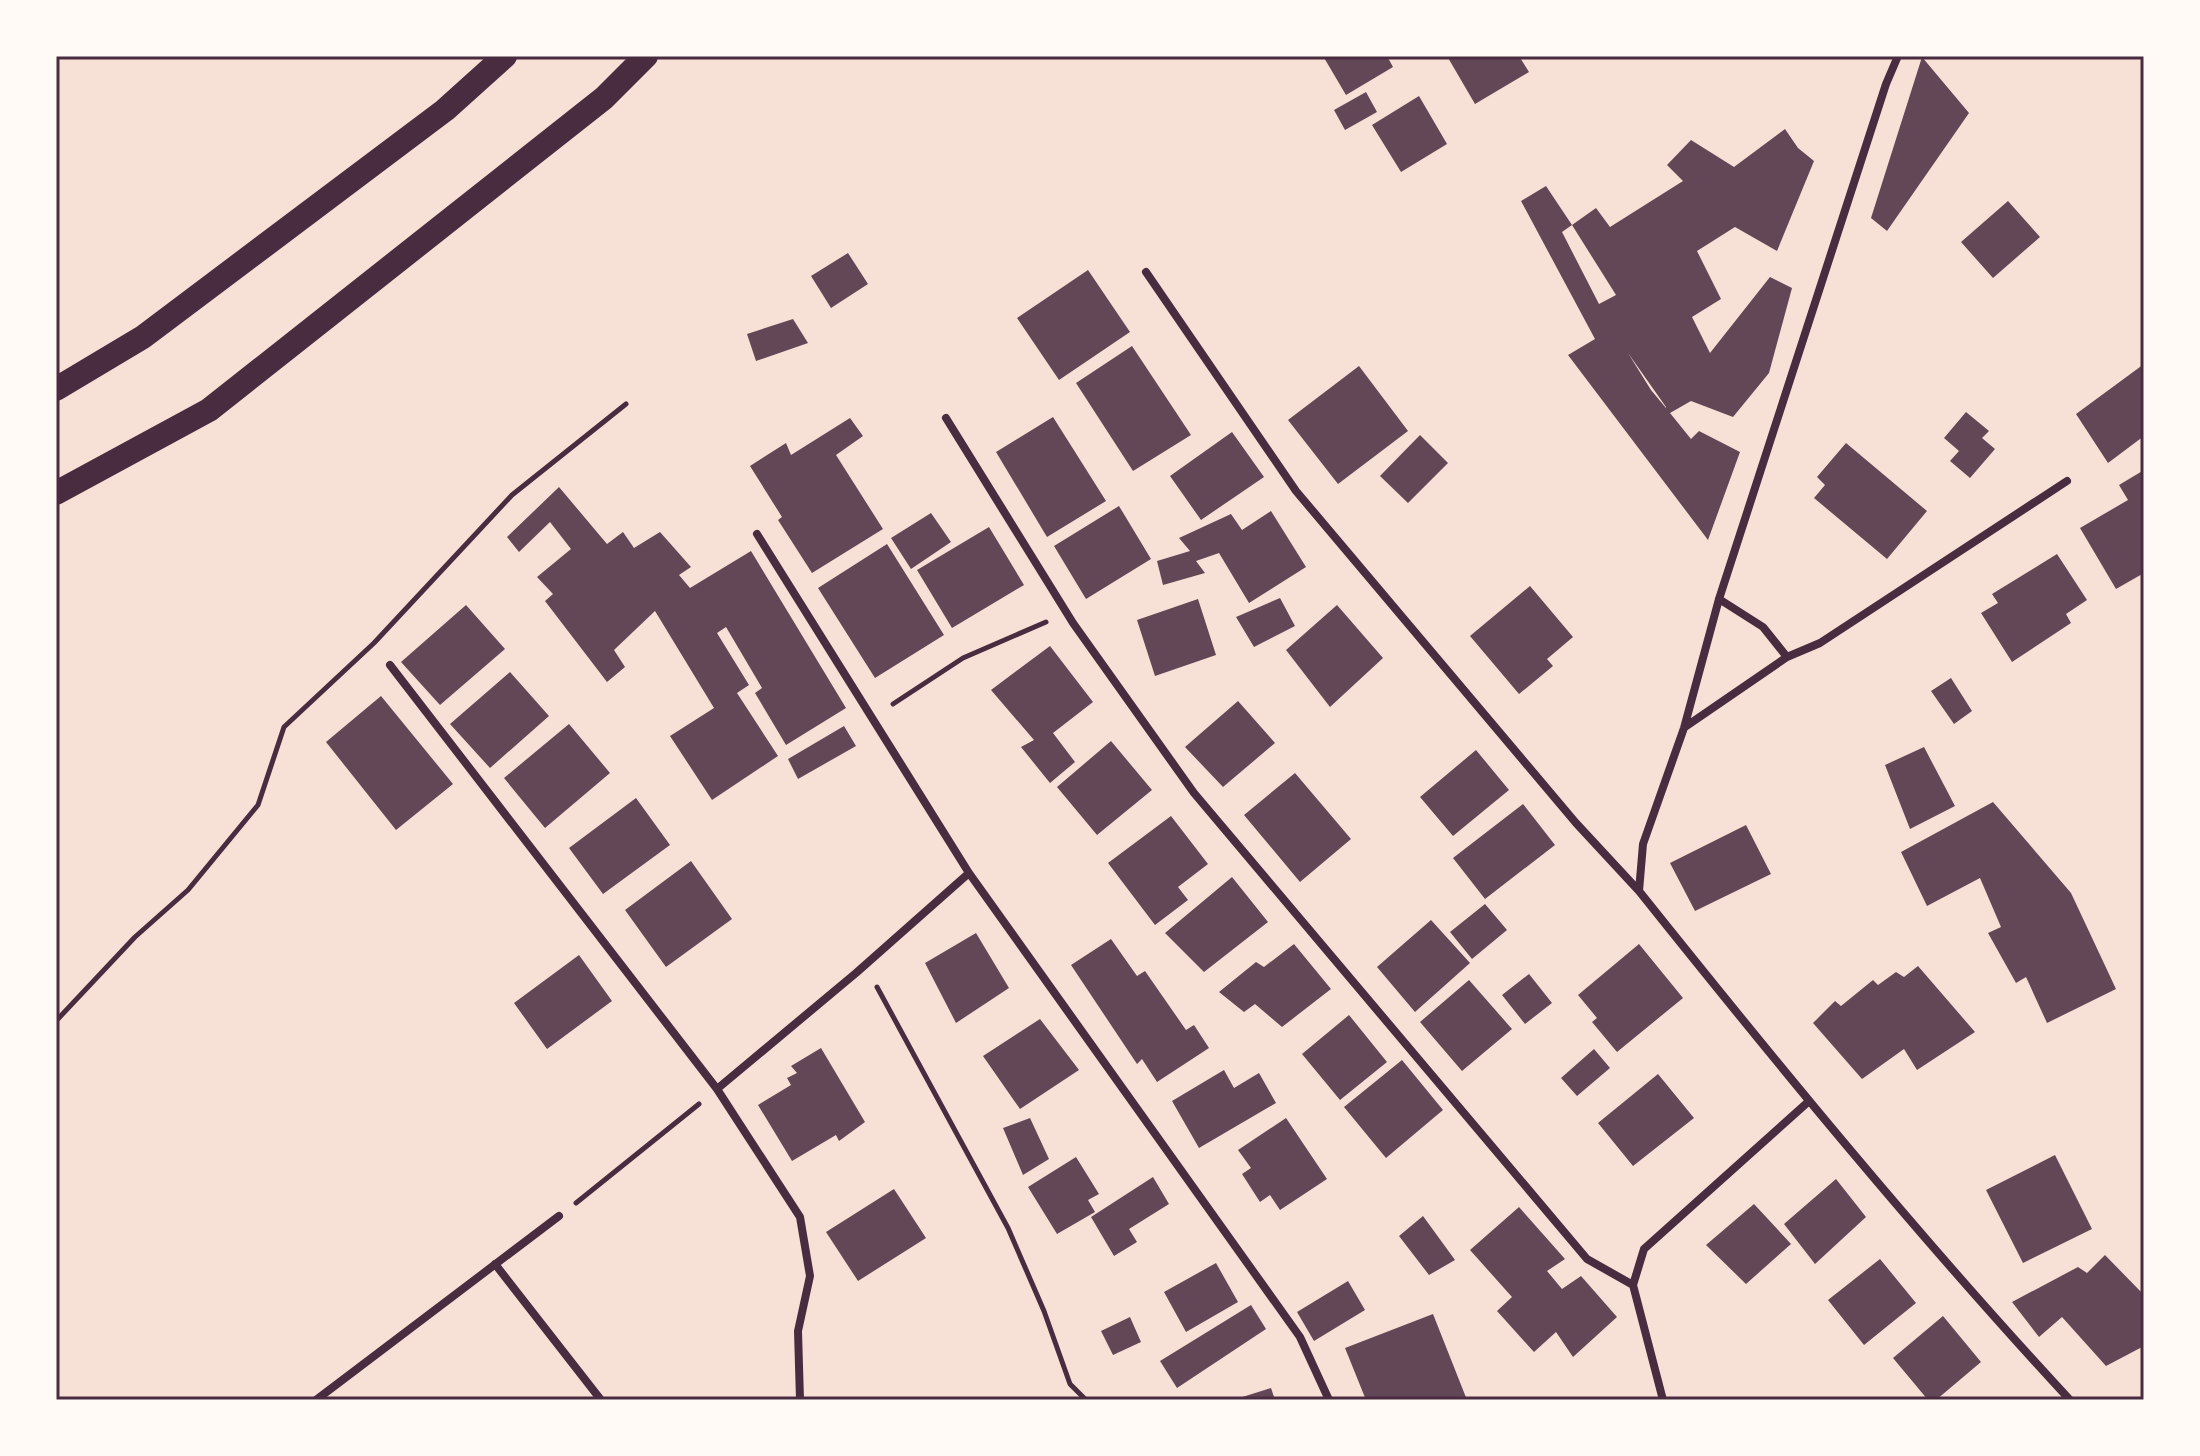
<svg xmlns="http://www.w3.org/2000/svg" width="2200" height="1456" viewBox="0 0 2200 1456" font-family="Signika,sans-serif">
<rect width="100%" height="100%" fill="#f7e1d7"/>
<path fill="#644757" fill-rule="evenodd" d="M1323,56H1387L1393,67L1346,95Z
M1447,56H1519L1529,72L1475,104Z
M1922,57L1969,113L1887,231L1871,218Z
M1366,92L1377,112L1345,130L1334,110Z
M1419,96L1447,144L1401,172L1372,125Z
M1785,129L1798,148L1814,161L1777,251L1735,227L1697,251L1721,299L1692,317L1710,353L1770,277L1792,288L1769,373L1733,417L1691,401L1670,413L1691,439L1699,431L1740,452L1708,540L1568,355L1595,339L1521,201L1546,186L1572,225L1596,208L1610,227L1683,181L1667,165L1691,140L1734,167ZM1572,225L1616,295L1599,304L1562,232ZM1628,353L1666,407V408L1651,390Z
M2008,201L2040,237L1993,278L1961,242Z
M848,253L868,284L831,308L811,276Z
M1088,270L1130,332L1059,380L1017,318Z
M793,319L808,343L756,361L747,334Z
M1132,346L1191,435L1133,471L1076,383Z
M2144,364V436L2108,463L2076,414Z
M1359,366L1408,431L1338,484L1288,420Z
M1966,412L1989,431L1982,438L1995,449L1970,478L1950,461L1959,451L1944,438Z
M1053,417L1106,501L1047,537L996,452Z
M850,418L863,436L836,455L883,529L812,573L778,520L782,517L750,466L786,443L791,455Z
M1232,432L1264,477L1201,520L1170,476Z
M1420,435L1448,463L1408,503L1380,476Z
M1846,443L1927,511L1887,559L1814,498L1825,485L1817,477Z
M2144,470V573L2116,589L2080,528L2128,500L2119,485Z
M559,487L607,544L623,532L634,548L660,532L691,567L679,575L690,588L751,551L846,708L786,745L755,693L762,688L726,627L717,633L749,685L737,693L778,756L712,800L670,736L714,708L655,611L614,650L625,667L607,682L545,601L553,594L537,577L571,549L550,522L519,552L507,537Z
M1119,506L1151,559L1086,599L1054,546Z
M1271,511L1306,567L1249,603L1219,553L1196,561L1205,573L1163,585L1157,561L1190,551L1179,538L1231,514L1242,530Z
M931,513L951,542L911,569L891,538Z
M989,527L1024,585L952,628L917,570Z
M887,544L944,635L875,678L818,588Z
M2057,554L2087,600L2066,614L2071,623L2012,662L1981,613L1998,603L1992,594Z
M1530,586L1573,637L1547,659L1553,666L1519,694L1470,636Z
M1280,598L1295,626L1254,647L1236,617Z
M1198,599L1216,655L1155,676L1137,620Z
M466,605L505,649L440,705L401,662Z
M1337,605L1383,658L1330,707L1286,650Z
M1050,646L1093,702L1053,733L1075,762L1050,783L1021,747L1034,740L991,690Z
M510,672L549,716L490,768L450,724Z
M1951,678L1972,711L1954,724L1931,691Z
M381,696L453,784L396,830L326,742Z
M1238,701L1275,743L1223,787L1185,747Z
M569,724L610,773L545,828L504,778Z
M844,726L856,746L798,779L788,759Z
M1111,741L1152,790L1097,835L1057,787Z
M1924,747L1955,806L1910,829L1885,765Z
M1476,750L1509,790L1453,836L1420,797Z
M1295,773L1351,839L1300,882L1244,815Z
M636,798L670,845L603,894L569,848Z
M1993,802L2071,893L2116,989L2047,1023L2026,977L2016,983L1988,933L2001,927L1980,878L1927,906L1901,852Z
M1523,804L1555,845L1485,899L1453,858Z
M1171,816L1208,864L1178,887L1188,900L1155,925L1108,863Z
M1746,825L1771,874L1695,911L1670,863Z
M691,861L732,919L666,967L625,910Z
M1232,877L1268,922L1204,972L1165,933Z
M1485,904L1507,930L1472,959L1450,932Z
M1431,920L1470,963L1415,1012L1377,967Z
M976,933L1009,988L956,1023L925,963Z
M1111,939L1137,976L1145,971L1186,1030L1194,1025L1209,1048L1157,1082L1142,1059L1137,1064L1071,965Z
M1294,944L1331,989L1282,1027L1255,1004L1244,1012L1219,992L1256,962L1264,967Z
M1639,944L1683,998L1617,1052L1592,1022L1597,1018L1578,995Z
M579,955L612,1001L547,1049L514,1003Z
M1918,966L1975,1032L1917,1070L1904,1049L1862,1079L1813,1023L1835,1001L1841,1006L1873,980L1878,985L1896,972L1904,977Z
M1529,974L1552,1003L1525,1024L1502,995Z
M1469,980L1512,1029L1462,1071L1420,1022Z
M1349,1015L1387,1062L1340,1100L1302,1054Z
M1040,1019L1079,1070L1020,1109L983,1056Z
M821,1048L865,1122L839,1141L836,1135L792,1161L758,1105L791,1085L787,1078L797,1073L791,1066Z
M1594,1049L1610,1068L1577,1096L1561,1078Z
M1402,1060L1443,1110L1386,1158L1344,1107Z
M1224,1070L1234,1088L1259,1073L1276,1103L1199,1148L1172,1101Z
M1658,1074L1694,1118L1633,1166L1598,1123Z
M1030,1118L1049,1159L1023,1175L1003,1128Z
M1286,1118L1327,1179L1280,1210L1270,1195L1260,1202L1242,1174L1251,1168L1238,1150Z
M2055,1155L2092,1229L2023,1263L1986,1190Z
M1076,1157L1099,1194L1088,1200L1095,1212L1057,1234L1028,1187Z
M1153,1177L1169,1204L1129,1229L1137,1242L1114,1256L1091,1217Z
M1836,1179L1866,1217L1815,1264L1784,1224Z
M894,1189L926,1238L858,1281L826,1232Z
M1754,1204L1791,1244L1746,1284L1706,1245Z
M1519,1207L1565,1259L1547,1271L1562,1289L1581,1276L1617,1317L1573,1357L1556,1332L1534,1352L1497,1311L1512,1297L1470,1250Z
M1423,1216L1455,1260L1429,1275L1399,1236Z
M2105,1255L2144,1295V1346L2106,1366L2062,1317L2039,1337L2012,1302L2078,1267L2087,1273Z
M1880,1259L1916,1303L1864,1345L1828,1300Z
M1216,1263L1238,1302L1186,1332L1164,1292Z
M1348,1281L1365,1310L1314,1341L1297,1312Z
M1251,1305L1266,1329L1177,1388L1160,1361Z
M1433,1314L1467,1400H1366L1345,1348Z
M1943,1316L1981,1362L1936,1400H1928L1893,1358Z
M1130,1317L1141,1342L1113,1355L1101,1331Z
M1271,1388L1275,1400H1236V1399Z"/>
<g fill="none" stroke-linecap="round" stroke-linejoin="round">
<path stroke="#4a2c40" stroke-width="5" d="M893,704L963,658L1046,622
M877,987L1008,1228L1044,1311L1070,1384L1086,1400
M56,1021L135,937L188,890L258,805L284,727L374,643L512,495L626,404
M576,1203L699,1104"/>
<path stroke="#4a2c40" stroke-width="8" d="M1898,56L1886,84L1719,599L1684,728L1643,844L1639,891C1778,1065 1919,1237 2070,1400
M1146,272L1296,491L1576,823L1639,891
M946,418L1073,623L1194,793L1587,1259L1633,1285
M757,534L969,873L1300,1337L1329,1400
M1719,599L1763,627L1787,657
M390,665L717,1089L800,1217L810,1276L798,1331L800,1400
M1685,727L1787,657L1820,643L2067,481
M717,1089L856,973L969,873
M495,1264L601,1400
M316,1400L559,1216
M1663,1400L1633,1285L1644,1249L1808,1102"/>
<path stroke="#4a2c40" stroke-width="24" d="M56,389L143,337L445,110L505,56
M56,493L209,410L604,98L646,56"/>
</g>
<rect width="2200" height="1456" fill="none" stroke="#fffaf5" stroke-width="116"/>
<rect x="58" y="58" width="2084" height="1340" fill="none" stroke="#4a2c40" stroke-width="3"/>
</svg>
